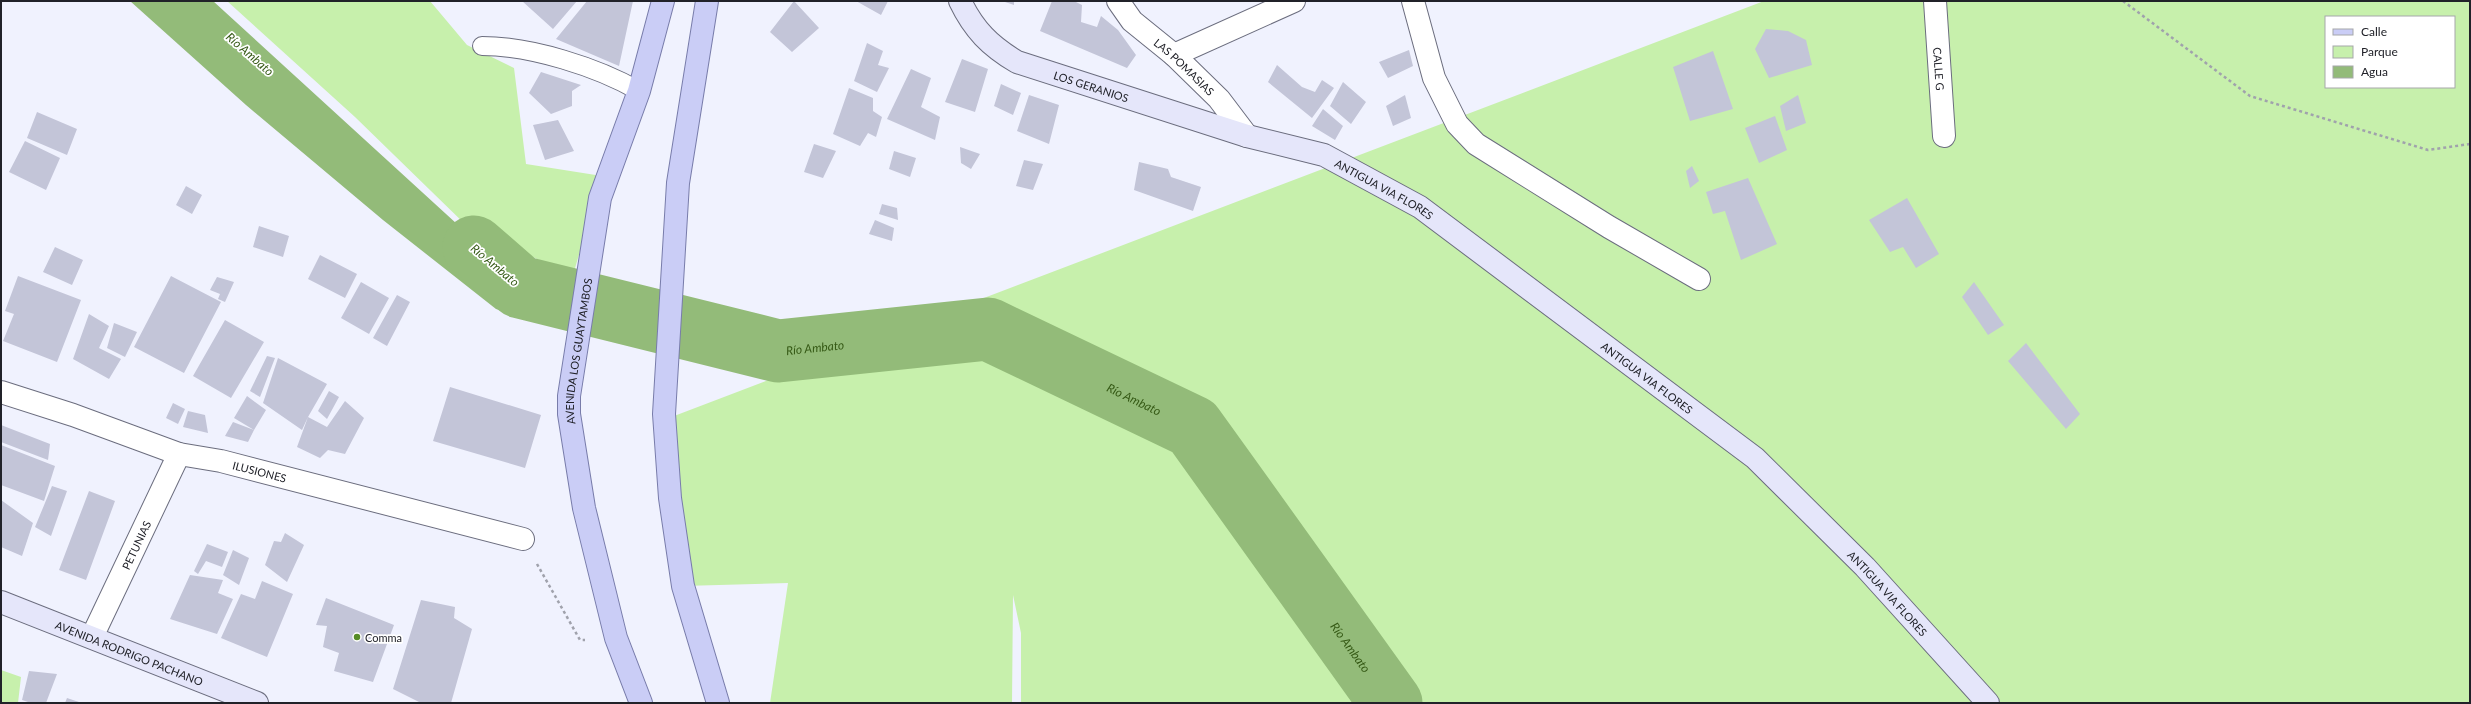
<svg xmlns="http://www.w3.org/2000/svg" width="2471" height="704" font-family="Lato,sans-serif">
	<rect width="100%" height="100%" fill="#f0f2fe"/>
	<path fill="#c7f0ac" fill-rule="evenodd" d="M 227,1 L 430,1 L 467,45 L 514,68 L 526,164 L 602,176 L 573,275 L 470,229 L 355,117 Z
		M 1764,1 L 2470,1 L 2470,703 L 1021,703 L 1021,633 L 1013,595 L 1012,703 L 770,703 L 788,583 L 683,586 L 661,421 ZM 2326,17 L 2454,17 L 2454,87 L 2326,87 Z
		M 1,670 L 21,677 L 18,703 L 1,703 Z"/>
	<path fill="#93bb79" d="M 130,1 L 213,1 L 469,235 L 555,279 L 530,320 L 496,309 L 383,220 L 246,105 Z"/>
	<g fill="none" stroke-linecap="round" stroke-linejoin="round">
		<path stroke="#93bb79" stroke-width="63" id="s1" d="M 474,247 L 520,287 L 778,351 L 988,329 L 1193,427 L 1391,703"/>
	</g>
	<path fill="#c3c5d8" d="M 522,1 L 577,1 L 553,29 Z
		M 587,1 L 633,1 L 619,66 L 556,39 Z
		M 794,1 L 819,28 L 792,52 L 770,32 Z
		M 856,1 L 888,1 L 881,15 Z
		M 1002,1 L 1014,1 L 1014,5 Z
		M 1052,1 L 1074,1 L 1082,5 L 1081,22 L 1097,27 L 1101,16 L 1118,30 L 1136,55 L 1127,68 L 1040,31 Z
		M 1766,29 L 1788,31 L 1806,40 L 1812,65 L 1769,78 L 1755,49 Z
		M 867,43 L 883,51 L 878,65 L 889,68 L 877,92 L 854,81 Z
		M 1409,50 L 1413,66 L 1388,78 L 1379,62 Z
		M 1713,51 L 1733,109 L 1690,121 L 1673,67 Z
		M 962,59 L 988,69 L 975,112 L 945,102 Z
		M 1277,65 L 1302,87 L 1315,92 L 1322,80 L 1334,88 L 1312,118 L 1268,82 Z
		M 911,69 L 931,78 L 921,107 L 940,117 L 935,140 L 887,119 Z
		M 541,72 L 581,85 L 572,91 L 572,106 L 551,114 L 529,93 Z
		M 1343,82 L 1366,102 L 1351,124 L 1330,106 Z
		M 1001,84 L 1021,93 L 1013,115 L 994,106 Z
		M 849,88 L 873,98 L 873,111 L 882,117 L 876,137 L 868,133 L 860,146 L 833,134 Z
		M 1029,95 L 1059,105 L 1049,144 L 1017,131 Z
		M 1405,95 L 1411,118 L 1393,126 L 1386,106 Z
		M 1798,95 L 1806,123 L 1786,131 L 1780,106 Z
		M 1323,109 L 1343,126 L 1335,140 L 1312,126 Z
		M 37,112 L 77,129 L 67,155 L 27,138 Z
		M 1775,116 L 1787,150 L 1759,163 L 1745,128 Z
		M 558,120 L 574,151 L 545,160 L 533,125 Z
		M 25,141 L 60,158 L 46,190 L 9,172 Z
		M 814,144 L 836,151 L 823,178 L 804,172 Z
		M 960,147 L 980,154 L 971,169 L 961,163 Z
		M 894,151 L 916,158 L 910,177 L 889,169 Z
		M 1024,160 L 1043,164 L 1033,190 L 1016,186 Z
		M 1139,162 L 1168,169 L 1171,177 L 1201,187 L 1193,211 L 1134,190 Z
		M 1692,166 L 1699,181 L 1690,188 L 1686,171 Z
		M 1748,178 L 1777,244 L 1741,260 L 1725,211 L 1713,214 L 1706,192 Z
		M 186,186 L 202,195 L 192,214 L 176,205 Z
		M 1907,198 L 1939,254 L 1916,268 L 1903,247 L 1890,252 L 1869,220 Z
		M 882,204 L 897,208 L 898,220 L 879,214 Z
		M 875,220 L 894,228 L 892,241 L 869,234 Z
		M 259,226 L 289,236 L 283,257 L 253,247 Z
		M 55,247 L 83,260 L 72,285 L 43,272 Z
		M 320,255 L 357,274 L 345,298 L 308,279 Z
		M 18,276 L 81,300 L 57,362 L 3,341 L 14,314 L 5,311 Z
		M 171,276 L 221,302 L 184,373 L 134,347 Z
		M 217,277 L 234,282 L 225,302 L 218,299 L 220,294 L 210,290 Z
		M 361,282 L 389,298 L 369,334 L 341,318 Z
		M 1974,282 L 2004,325 L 1988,335 L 1962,297 Z
		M 397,295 L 410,302 L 387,346 L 373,338 Z
		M 89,314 L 109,326 L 99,348 L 121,359 L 109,379 L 73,359 Z
		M 225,320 L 264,342 L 231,398 L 193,376 Z
		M 114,323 L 137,332 L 125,357 L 107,348 Z
		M 2026,343 L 2080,414 L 2066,429 L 2008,361 Z
		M 267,356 L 275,358 L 260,397 L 250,391 Z
		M 278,358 L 327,384 L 308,417 L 327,427 L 345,401 L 364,418 L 345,454 L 328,450 L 320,458 L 297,447 L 308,417 L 302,430 L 263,403 Z
		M 450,387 L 541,415 L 525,468 L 433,441 Z
		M 329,391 L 339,397 L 327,419 L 318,411 Z
		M 247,396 L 266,410 L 254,430 L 234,418 Z
		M 173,403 L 185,409 L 178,424 L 166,418 Z
		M 188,411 L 205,415 L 208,433 L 183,427 Z
		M 233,422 L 254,430 L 248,442 L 225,436 Z
		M 1,425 L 50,444 L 48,460 L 1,442 Z
		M 1,445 L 55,466 L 44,501 L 1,485 Z
		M 52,486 L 67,491 L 51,536 L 35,527 Z
		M 89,491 L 115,501 L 86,580 L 59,570 Z
		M 1,500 L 33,523 L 22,556 L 1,547 Z
		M 285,533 L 304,545 L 287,582 L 265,565 L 274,541 L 281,542 Z
		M 207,544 L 228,552 L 222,567 L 206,561 L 198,574 L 194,571 Z
		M 233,550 L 249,558 L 239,585 L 223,575 Z
		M 190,575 L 223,580 L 218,593 L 233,599 L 217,634 L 170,619 Z
		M 262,581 L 293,594 L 267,657 L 221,638 L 241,594 L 255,599 Z
		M 326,598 L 394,625 L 373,682 L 334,671 L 339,653 L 323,647 L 327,626 L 316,625 Z
		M 421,600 L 455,607 L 454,618 L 472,629 L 451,703 L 421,703 L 393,689 Z
		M 29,671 L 57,674 L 46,703 L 31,703 L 22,700 Z
		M 67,698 L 82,703 L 65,703 Z"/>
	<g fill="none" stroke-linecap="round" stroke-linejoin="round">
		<defs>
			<path id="lane" d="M 482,46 C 531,46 597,67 639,91"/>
			<g id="street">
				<path id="s2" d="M 1118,1 L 1132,21 L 1174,55 L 1219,99 L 1247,136"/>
				<path d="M 1413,1 L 1434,78 L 1457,124 L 1476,144 L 1609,227 L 1699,279"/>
				<path id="s3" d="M 1935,1 L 1944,136"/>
				<path d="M 1174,55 L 1294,1"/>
				<path id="s4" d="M 1,392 L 73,415 L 179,454 L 221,461 L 523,539"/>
				<path id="s5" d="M 92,637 L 179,454"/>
			</g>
			<g id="secondary">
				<path id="s6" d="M 960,1 C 974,30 990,46 1017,62 L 1247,136 L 1324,155 L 1420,207 L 1755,458 L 1865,567 L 1988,703"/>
				<path id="s7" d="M 1,602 L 257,703"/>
			</g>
			<g id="primary">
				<path d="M 707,1 L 678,183 L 664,414 L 670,498 L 683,586 L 718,703"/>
				<path id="s8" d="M 641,703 L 616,638 L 584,508 L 569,414 L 569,396 L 600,198 L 639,91 L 663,1"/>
			</g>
		</defs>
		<use href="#lane" stroke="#6b6d7e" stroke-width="20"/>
		<use href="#street" stroke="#6b6d7e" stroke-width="24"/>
		<use href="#secondary" stroke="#6b6d7e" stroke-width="24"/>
		<use href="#primary" stroke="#787caa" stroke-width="24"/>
		<path stroke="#a0a2ac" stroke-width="2.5" stroke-dasharray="3 3" stroke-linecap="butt" d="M 2123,1 L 2250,96 L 2428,150 L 2470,144
			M 537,564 L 580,640 L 585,640"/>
		<use href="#lane" stroke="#fff" stroke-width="18"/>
		<use href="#street" stroke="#fff" stroke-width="22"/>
		<use href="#secondary" stroke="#e5e6fa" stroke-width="22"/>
		<use href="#primary" stroke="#cacdf6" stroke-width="22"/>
	</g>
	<circle fill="#568c26" stroke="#fff" stroke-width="1.5" cx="357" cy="637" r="4"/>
	<g text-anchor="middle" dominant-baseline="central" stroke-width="3.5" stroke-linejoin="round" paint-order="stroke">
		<g font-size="11" fill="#212229" stroke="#fff">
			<text stroke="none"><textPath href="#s2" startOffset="94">LAS POMASIAS</textPath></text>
			<text stroke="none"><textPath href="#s3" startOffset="68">CALLE G</textPath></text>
			<text stroke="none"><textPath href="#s6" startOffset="163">LOS GERANIOS</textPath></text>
			<text stroke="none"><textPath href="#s6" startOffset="475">ANTIGUA VIA FLORES</textPath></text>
			<text stroke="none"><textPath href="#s8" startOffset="362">AVENIDA LOS GUAYTAMBOS</textPath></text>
			<text stroke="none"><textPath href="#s6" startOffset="799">ANTIGUA VIA FLORES</textPath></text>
			<text stroke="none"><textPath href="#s4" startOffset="271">ILUSIONES</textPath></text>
			<text stroke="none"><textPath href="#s5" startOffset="102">PETUNIAS</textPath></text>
			<text stroke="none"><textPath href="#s6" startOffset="1123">ANTIGUA VIA FLORES</textPath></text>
			<text stroke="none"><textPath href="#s7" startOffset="138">AVENIDA RODRIGO PACHANO</textPath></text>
		</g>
		<g font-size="11" fill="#212229" stroke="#fff" text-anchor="start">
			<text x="365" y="637">Comma</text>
		</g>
		<g font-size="12" font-style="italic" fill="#355915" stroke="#fff">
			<text transform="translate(250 54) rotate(41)">Río Ambato</text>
			<text transform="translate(495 265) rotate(40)">Río Ambato</text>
			<text stroke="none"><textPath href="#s1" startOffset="364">Río Ambato</textPath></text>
			<text stroke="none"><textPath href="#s1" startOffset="700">Río Ambato</textPath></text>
			<text stroke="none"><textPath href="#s1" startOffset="1036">Río Ambato</textPath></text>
		</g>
	</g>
	<rect width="2471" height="704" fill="none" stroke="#212229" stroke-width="4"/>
	<rect x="2325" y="16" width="130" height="72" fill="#ffffff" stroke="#a6a7a9"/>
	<rect x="2333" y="29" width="20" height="6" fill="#cacdf6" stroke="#a6a7a9"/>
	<text x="2361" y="36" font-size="12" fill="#212229">Calle</text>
	<rect x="2333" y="46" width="20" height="12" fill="#c7f0ac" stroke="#a6a7a9"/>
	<text x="2361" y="56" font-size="12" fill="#212229">Parque</text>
	<rect x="2333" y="66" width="20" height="12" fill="#93bb79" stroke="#a6a7a9"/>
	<text x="2361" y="76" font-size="12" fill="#212229">Agua</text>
</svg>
